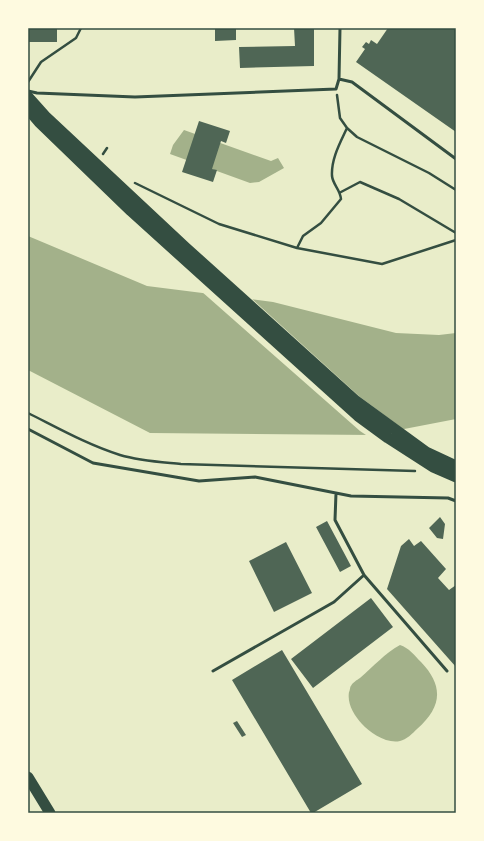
<svg xmlns="http://www.w3.org/2000/svg" width="484" height="841" font-family="Montserrat,sans-serif">
	<rect width="100%" height="100%" fill="#e9edc9"/>
	<path fill="#a3b18a" d="M 184,130 L 271,161 L 278,158 L 284,168 L 259,182 L 250,183 L 170,154 L 173,145 Z
		M 28,236 L 147,286 L 273,302 L 396,333 L 439,335 L 456,333 L 456,419 L 373,435 L 150,433 L 28,370 Z
		M 400,645 C 409,648 414,655 421,662 C 444,686 442,707 417,729 C 413,733 406,740 400,741 C 387,744 370,733 362,724 C 354,715 347,704 349,692 C 350,691 350,686 351,686 C 352,683 357,680 360,678 C 373,667 385,653 400,645 Z"/>
	<path fill="#e9edc9" d="M 201,291 L 250,297 L 360,397 L 406,431 L 373,437 L 369,437 L 360,431 Z"/>
	<path fill="#4f6655" d="M 28,28 L 57,28 L 57,42 L 28,42 Z
		M 215,28 L 236,28 L 236,40 L 215,41 Z
		M 294,28 L 314,28 L 314,66 L 240,68 L 239,47 L 295,46 Z
		M 388,28 L 456,28 L 456,132 L 356,62 L 365,49 L 362,47 L 366,42 L 369,44 L 371,40 L 377,44 Z
		M 199,121 L 230,131 L 226,143 L 221,141 L 212,169 L 217,170 L 213,182 L 182,172 Z
		M 440,517 L 445,524 L 443,539 L 437,538 L 429,528 Z
		M 327,521 L 351,566 L 340,572 L 316,527 Z
		M 409,539 L 414,546 L 421,541 L 446,569 L 438,578 L 449,590 L 456,585 L 456,667 L 387,589 L 401,546 Z
		M 286,542 L 312,593 L 274,612 L 249,561 Z
		M 371,598 L 393,627 L 313,688 L 291,659 Z
		M 282,650 L 362,784 L 313,813 L 311,813 L 232,680 Z
		M 237,721 L 246,735 L 242,737 L 233,723 Z"/>
	<g fill="none" stroke-linecap="round" stroke-linejoin="round">
		<path stroke="#344e41" stroke-width="2.5" d="M 28,82 L 41,62 L 76,38 L 81,28
			M 337,95 L 340,118 L 347,128 L 357,137 L 429,173 L 456,190
			M 103,154 L 107,148
			M 135,183 L 219,224 L 297,248 L 382,264 L 456,240
			M 341,192 L 360,182 L 399,199 L 456,233
			M 297,248 L 303,236 L 321,223 L 341,199 C 340,189 333,185 332,176 C 331,159 340,143 347,128
			M 28,413 C 58,428 88,445 120,455 C 140,461 161,462 181,464 L 415,471"/>
		<path stroke="#344e41" stroke-width="3" d="M 339,79 L 352,82 L 456,159
			M 28,91 L 37,93 L 135,97 L 336,89 L 339,79 L 340,28
			M 28,429 L 93,463 L 199,481 L 255,477 L 351,496 L 448,498 L 456,501
			M 336,493 L 335,520 L 364,575 L 447,671
			M 213,671 L 334,602 L 364,575"/>
		<path stroke="#344e41" stroke-width="11" d="M 28,97 L 45,116 L 185,247 L 356,401 L 426,452 L 456,466
			M 28,109 L 39,122 L 131,211 L 358,416 L 388,438 L 433,467 L 456,477
			M 28,777 L 50,813"/>
	</g>
	<rect width="484" height="841" fill="none" stroke="#fefae0" stroke-width="58"/>
	<rect x="29" y="29" width="426" height="783" fill="none" stroke="#344e41" stroke-width="1.5"/>
</svg>
